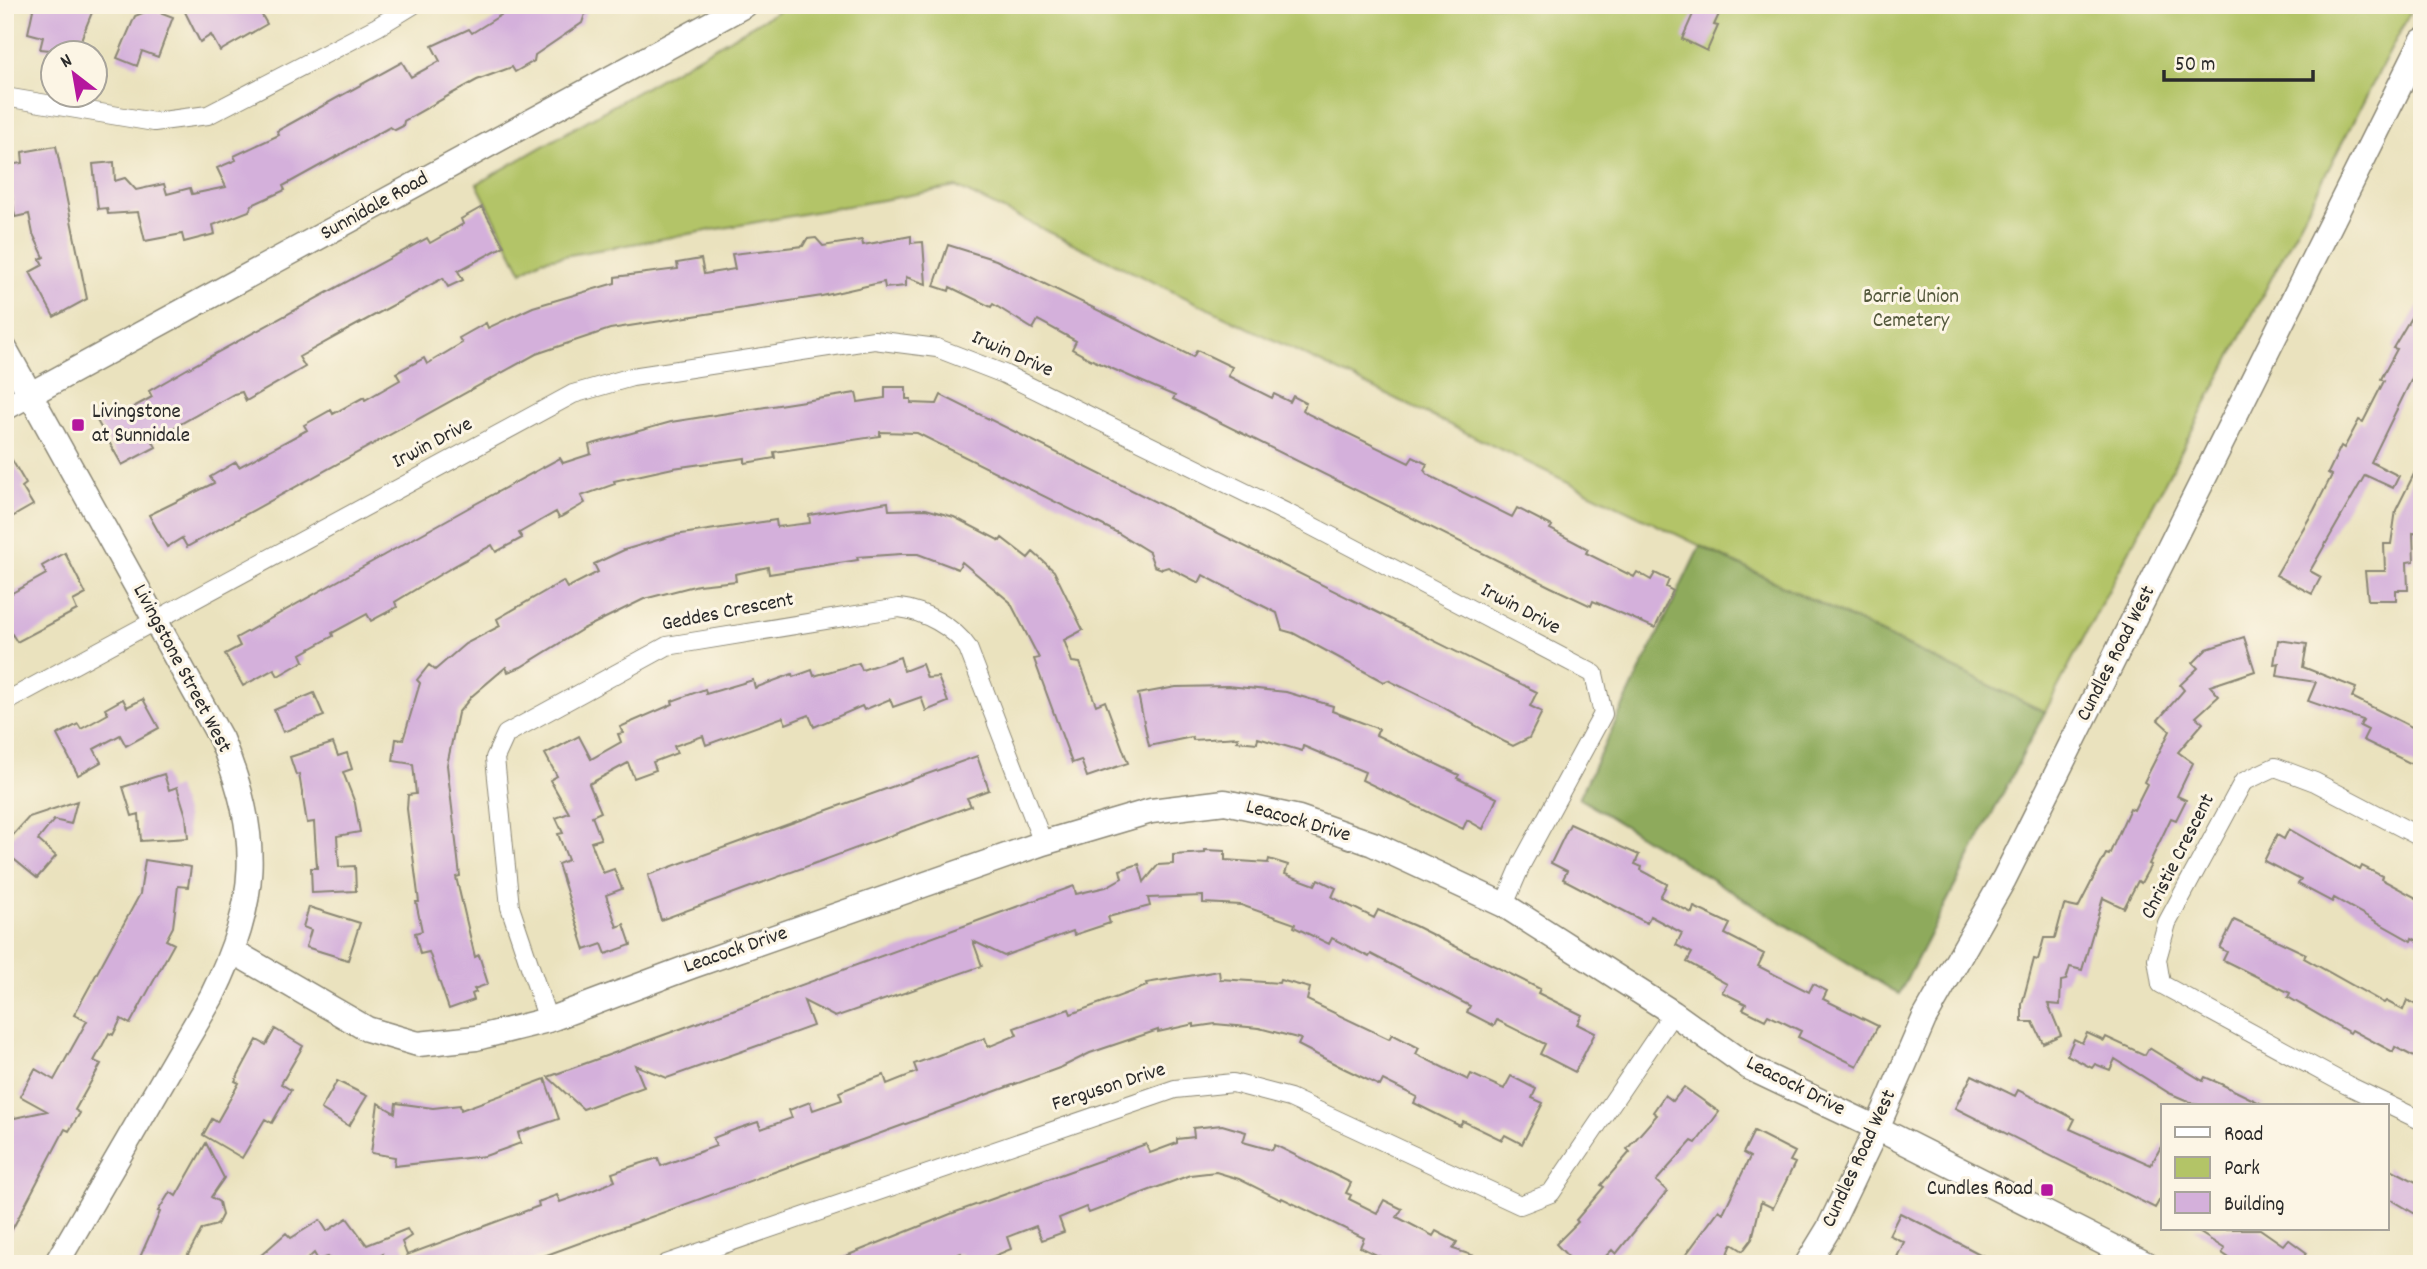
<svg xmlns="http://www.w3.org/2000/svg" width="2427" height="1269" font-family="Dekko,sans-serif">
	<rect width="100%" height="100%" fill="#fcf5e5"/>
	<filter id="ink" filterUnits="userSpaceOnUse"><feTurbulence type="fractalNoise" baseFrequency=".0143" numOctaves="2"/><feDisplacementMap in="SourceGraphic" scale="14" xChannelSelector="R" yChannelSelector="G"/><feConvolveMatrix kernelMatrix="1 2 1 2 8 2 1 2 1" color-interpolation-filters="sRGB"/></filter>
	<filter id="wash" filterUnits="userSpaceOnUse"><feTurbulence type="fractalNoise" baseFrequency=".00686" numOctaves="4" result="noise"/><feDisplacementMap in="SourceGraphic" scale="28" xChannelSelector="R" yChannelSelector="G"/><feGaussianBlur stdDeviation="1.57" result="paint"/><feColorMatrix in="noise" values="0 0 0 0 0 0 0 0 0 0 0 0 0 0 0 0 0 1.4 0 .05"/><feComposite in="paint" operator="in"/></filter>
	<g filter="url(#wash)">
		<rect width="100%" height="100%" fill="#eae2be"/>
		<path fill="#b3c467" stroke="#6f7849" stroke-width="2" d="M 788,5 L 2414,5 L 2045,712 L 956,187 L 541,260 L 522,272 L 477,184 Z"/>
		<path fill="#8eaa5c" stroke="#5c6a44" stroke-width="2" d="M 1700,546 L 2045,712 L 1899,994 L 1579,798 Z"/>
		<g id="blocks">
			<path fill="#d4b0db" d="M 34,5 L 95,5 L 82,37 L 81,48 L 72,52 L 40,49 L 43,37 L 28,33 Z
				M 198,5 L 256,5 L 267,24 L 220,51 L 211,35 L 200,42 L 185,12 Z
				M 517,5 L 588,5 L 582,23 L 535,55 L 534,61 L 515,72 L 512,67 L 477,80 L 455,92 L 404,121 L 403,126 L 395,130 L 390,127 L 283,186 L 285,190 L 252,205 L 249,211 L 213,225 L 215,234 L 184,242 L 182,234 L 145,241 L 138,212 L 108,214 L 107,208 L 98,209 L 93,164 L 114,162 L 115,181 L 125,178 L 136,190 L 164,184 L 167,194 L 190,188 L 192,194 L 226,187 L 217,168 L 236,160 L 234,156 L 279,135 L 277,131 L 402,62 L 411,77 L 440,61 L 432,46 L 469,29 L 472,33 Z
				M 1697,5 L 1716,5 L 1714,10 L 1720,12 L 1714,25 L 1718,26 L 1707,51 L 1682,39 Z
				M 152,9 L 173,17 L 158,57 L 142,51 L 137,66 L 117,58 L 135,16 Z
				M 56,146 L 87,299 L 54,317 L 30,272 L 43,265 L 40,259 L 44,257 L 33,234 L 29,214 L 15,217 L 7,165 L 23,163 L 22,152 Z
				M 482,207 L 504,246 L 458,271 L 463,280 L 448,287 L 443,278 L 351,328 L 299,357 L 305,367 L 246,401 L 242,392 L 234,394 L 152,440 L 156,447 L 122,465 L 96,419 L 114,409 L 117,416 L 152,397 L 149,391 L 187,369 L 427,238 L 430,243 L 463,224 L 461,219 Z
				M 911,236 L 911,243 L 923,242 L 926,284 L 906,277 L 906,286 L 885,288 L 884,282 L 822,296 L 610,329 L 536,354 L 187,547 L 182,538 L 167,547 L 149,515 L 214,483 L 210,477 L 236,462 L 239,467 L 307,430 L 304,425 L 331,410 L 333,414 L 364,397 L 365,400 L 400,380 L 396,373 L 424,358 L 427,364 L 462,343 L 459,338 L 486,323 L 488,328 L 533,307 L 615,283 L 615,277 L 678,269 L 677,263 L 701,259 L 704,274 L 735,269 L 732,254 L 803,246 L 807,239 L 816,238 L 823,246 L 862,240 L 863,245 Z
				M 948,245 L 996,260 L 1193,357 L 1197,350 L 1232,367 L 1228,376 L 1272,398 L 1274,394 L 1290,402 L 1293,396 L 1306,403 L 1303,410 L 1308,414 L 1409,463 L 1413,457 L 1427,464 L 1424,470 L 1428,475 L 1512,517 L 1517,508 L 1552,526 L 1550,529 L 1588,549 L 1586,553 L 1634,577 L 1637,572 L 1651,580 L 1655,573 L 1669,580 L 1666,587 L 1673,591 L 1655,628 L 1593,601 L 1591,606 L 1551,587 L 1173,399 L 1175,396 L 1090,359 L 1072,349 L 1076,341 L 1038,320 L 1033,329 L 993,304 L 991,307 L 950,287 L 949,291 L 934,286 Z
				M 2422,299 L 2422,358 L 2371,462 L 2399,476 L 2393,488 L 2365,475 L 2310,571 L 2321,577 L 2312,594 L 2276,575 L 2314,510 L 2332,475 L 2328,473 L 2341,446 L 2344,448 L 2359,420 L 2363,422 L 2384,381 L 2381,379 L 2397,349 L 2393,348 Z
				M 885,387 L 906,387 L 906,399 L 911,399 L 911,403 L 937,404 L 941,395 L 1537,692 L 1530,706 L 1542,712 L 1529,738 L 1513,746 L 1505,742 L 1437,704 L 1388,680 L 1384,682 L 1293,633 L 1282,630 L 1277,613 L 1247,598 L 1203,575 L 1199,583 L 1168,567 L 1162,569 L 1154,566 L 1149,552 L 1118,533 L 917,433 L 880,432 L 880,436 L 774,452 L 775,458 L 745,463 L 745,458 L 673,468 L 614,481 L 615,484 L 581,496 L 585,503 L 559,518 L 556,512 L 519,533 L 522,538 L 496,552 L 492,545 L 454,566 L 395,602 L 397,607 L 371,621 L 367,614 L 332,633 L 333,636 L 301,654 L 304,661 L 278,676 L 274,669 L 243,686 L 225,654 L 240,646 L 236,638 L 468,508 L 560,458 L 563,463 L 591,454 L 589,445 L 671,422 L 772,406 L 856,393 L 858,402 L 885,398 Z
				M 5,448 L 26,484 L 22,487 L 33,505 L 5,521 Z
				M 2422,458 L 2422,522 L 2420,534 L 2413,533 L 2414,561 L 2407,562 L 2408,590 L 2396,590 L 2396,600 L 2368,600 L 2365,571 L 2385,571 L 2384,544 L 2391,544 L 2396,510 Z
				M 888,502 L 889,510 L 926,509 L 954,517 L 1000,541 L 1002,538 L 1028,558 L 1033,552 L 1054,571 L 1083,630 L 1064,640 L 1072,662 L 1080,663 L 1096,705 L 1105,701 L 1128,763 L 1087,777 L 1081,760 L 1072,763 L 1034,659 L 1039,658 L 1010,602 L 962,562 L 958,569 L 918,554 L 901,554 L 857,557 L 858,560 L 769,574 L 768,567 L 735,574 L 736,581 L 698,585 L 644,599 L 583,629 L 521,667 L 508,672 L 506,667 L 472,696 L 458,713 L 447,765 L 460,876 L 456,877 L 475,957 L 479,955 L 488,984 L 474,989 L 476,992 L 472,994 L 474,1000 L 449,1009 L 429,952 L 420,954 L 415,933 L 422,931 L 416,902 L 419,902 L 407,809 L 408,795 L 416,794 L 413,764 L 393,761 L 396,739 L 403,740 L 420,683 L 417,680 L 429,665 L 435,670 L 465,644 L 500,626 L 497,619 L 563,581 L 567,588 L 598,572 L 594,564 L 624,550 L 675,535 L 776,520 L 777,527 L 810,523 L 809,515 Z
				M 65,553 L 86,594 L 73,601 L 77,610 L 17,642 L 12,634 L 5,638 L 5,597 L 46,574 L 42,566 Z
				M 2244,637 L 2255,671 L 2210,686 L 2219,696 L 2196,717 L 2203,723 L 2178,752 L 2193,763 L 2177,796 L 2186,800 L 2176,820 L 2171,818 L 2149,864 L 2151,865 L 2141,883 L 2138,881 L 2124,908 L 2103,898 L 2082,970 L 2070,967 L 2066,980 L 2061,981 L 2060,1005 L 2048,1004 L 2061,1035 L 2043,1043 L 2033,1022 L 2022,1022 L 2022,1004 L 2034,959 L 2038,960 L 2044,938 L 2055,938 L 2064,905 L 2078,908 L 2106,854 L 2109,855 L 2130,808 L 2134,810 L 2147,784 L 2144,782 L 2170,731 L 2158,720 L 2184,690 L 2180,685 L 2198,668 L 2193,663 L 2207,649 Z
				M 2278,640 L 2307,644 L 2303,667 L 2356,688 L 2352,697 L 2422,732 L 2422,769 L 2363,740 L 2368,730 L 2360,726 L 2363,720 L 2308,701 L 2316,682 L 2277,676 L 2279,663 L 2274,664 Z
				M 900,657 L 904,671 L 922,664 L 927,678 L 938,677 L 948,702 L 926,711 L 921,697 L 893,707 L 890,699 L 864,710 L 862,706 L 814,727 L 809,715 L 786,724 L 783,717 L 706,745 L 703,736 L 674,746 L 677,753 L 653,762 L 656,770 L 634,778 L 628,763 L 589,784 L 601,812 L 592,816 L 601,839 L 591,842 L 603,873 L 614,869 L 622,889 L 606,895 L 617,927 L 624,924 L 631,945 L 606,954 L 602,944 L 585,950 L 558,864 L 568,860 L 558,834 L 563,833 L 556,818 L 569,813 L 550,780 L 557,776 L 545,754 L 579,736 L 591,759 L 621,742 L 618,734 L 623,733 L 620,727 L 673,704 L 672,701 L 705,689 L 706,694 L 753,680 L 755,688 L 792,674 L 793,677 L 812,670 L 814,676 L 859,663 L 862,670 Z
				M 1228,686 L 1286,692 L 1333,706 L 1332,711 L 1379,729 L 1376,735 L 1459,775 L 1457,778 L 1497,798 L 1483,829 L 1467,820 L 1463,829 L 1362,780 L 1365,772 L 1303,746 L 1302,751 L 1258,738 L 1257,743 L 1237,741 L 1238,737 L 1193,740 L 1192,737 L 1149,746 L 1138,694 L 1176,687 Z
				M 314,693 L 324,716 L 283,732 L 274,710 Z
				M 123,699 L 127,707 L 143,699 L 159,728 L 126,746 L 120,735 L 94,749 L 101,762 L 78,775 L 57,735 L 78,724 L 81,729 L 108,714 L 105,709 Z
				M 333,743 L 338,756 L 347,753 L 352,769 L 343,772 L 355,803 L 360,832 L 337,836 L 339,867 L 355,866 L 356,891 L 312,893 L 311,868 L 317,868 L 314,822 L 307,823 L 299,774 L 296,775 L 290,757 Z
				M 977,756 L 989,790 L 967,798 L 971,806 L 661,920 L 648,875 Z
				M 164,774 L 169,790 L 177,787 L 186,816 L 188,838 L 141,841 L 139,814 L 132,816 L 123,787 Z
				M 77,801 L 71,824 L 54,820 L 38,840 L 56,856 L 37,878 L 5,852 L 5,844 L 29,817 Z
				M 1570,824 L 1639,855 L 1635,864 L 1642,867 L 1641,870 L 1667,884 L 1660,897 L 1692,913 L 1694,907 L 1730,924 L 1725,934 L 1764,954 L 1758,966 L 1809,992 L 1813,984 L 1827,991 L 1823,999 L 1878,1026 L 1857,1066 L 1798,1037 L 1801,1031 L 1768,1015 L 1765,1020 L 1743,1009 L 1746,1004 L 1722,992 L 1727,984 L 1687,962 L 1692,953 L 1676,945 L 1682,933 L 1650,916 L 1647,923 L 1563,879 L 1567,871 L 1551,863 Z
				M 2289,829 L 2360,870 L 2362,866 L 2382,876 L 2381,879 L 2422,901 L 2422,943 L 2412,938 L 2411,941 L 2334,898 L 2332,902 L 2298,884 L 2301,880 L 2264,861 L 2277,835 L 2284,839 Z
				M 1205,850 L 1225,851 L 1225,860 L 1268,863 L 1269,859 L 1288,865 L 1285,874 L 1315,885 L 1318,879 L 1336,888 L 1332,897 L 1374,918 L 1378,910 L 1415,926 L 1540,989 L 1538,993 L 1582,1015 L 1577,1024 L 1595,1033 L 1575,1072 L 1540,1054 L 1545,1044 L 1497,1020 L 1494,1026 L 1467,1012 L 1470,1006 L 1371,954 L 1369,957 L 1332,938 L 1329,944 L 1294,927 L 1295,924 L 1241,905 L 1203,903 L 1203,896 L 1148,898 L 1150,906 L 1108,917 L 1110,923 L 1074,935 L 1073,931 L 1004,956 L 973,941 L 982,966 L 835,1017 L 804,1001 L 813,1026 L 667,1078 L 635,1065 L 644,1087 L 583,1109 L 548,1077 L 1074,886 L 1076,894 L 1106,887 L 1122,878 L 1120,870 L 1139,864 L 1144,882 L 1158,865 L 1173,864 L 1173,855 L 1205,853 Z
				M 145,860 L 191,867 L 188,887 L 178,886 L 173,927 L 166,940 L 174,944 L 130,1024 L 121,1019 L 113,1035 L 109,1033 L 94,1061 L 101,1064 L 75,1110 L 80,1113 L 69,1131 L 65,1129 L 5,1243 L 5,1127 L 10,1119 L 47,1111 L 20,1096 L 35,1069 L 54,1080 L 87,1021 L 74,1015 L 140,894 Z
				M 309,907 L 360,923 L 348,960 L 306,947 L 311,930 L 303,927 Z
				M 2234,920 L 2306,954 L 2304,958 L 2384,1003 L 2386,1001 L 2403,1010 L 2407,1000 L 2422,1008 L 2422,1061 L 2395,1047 L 2393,1052 L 2352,1030 L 2350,1033 L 2288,997 L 2290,993 L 2223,960 L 2227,952 L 2220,948 Z
				M 1219,971 L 1220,979 L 1279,983 L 1280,980 L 1310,988 L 1307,1000 L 1389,1039 L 1392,1034 L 1419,1048 L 1416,1054 L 1468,1080 L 1471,1074 L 1504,1089 L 1511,1076 L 1536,1089 L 1532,1098 L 1543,1103 L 1522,1144 L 1505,1135 L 1502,1140 L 1463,1121 L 1460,1126 L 1414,1103 L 1417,1097 L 1383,1080 L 1380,1086 L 1341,1067 L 1298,1045 L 1301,1039 L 1259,1028 L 1215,1024 L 1194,1027 L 1194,1024 L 1158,1032 L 1158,1030 L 1090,1053 L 1062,1067 L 522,1264 L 386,1264 L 383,1254 L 367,1264 L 332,1264 L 328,1257 L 318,1260 L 314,1253 L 302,1264 L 251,1264 L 286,1233 L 291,1238 L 320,1220 L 327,1231 L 347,1218 L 367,1245 L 407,1229 L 411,1236 L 402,1242 L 407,1255 L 539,1206 L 538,1202 L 557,1195 L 560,1202 L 591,1191 L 615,1181 L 612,1173 L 633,1166 L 658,1158 L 661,1166 L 716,1146 L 713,1138 L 734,1130 L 758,1122 L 761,1129 L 792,1118 L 789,1110 L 810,1102 L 813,1110 L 842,1100 L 839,1092 L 864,1082 L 884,1075 L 887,1084 L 917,1072 L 914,1064 L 960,1047 L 985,1038 L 988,1047 L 1017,1035 L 1014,1028 L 1069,1009 L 1071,1014 L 1147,986 L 1146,983 Z
				M 275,1029 L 303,1046 L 281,1084 L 291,1090 L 272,1123 L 265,1119 L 242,1158 L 203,1135 L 212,1119 L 217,1122 L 239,1083 L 235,1081 L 257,1040 L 266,1045 Z
				M 2087,1033 L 2104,1041 L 2106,1037 L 2145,1055 L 2149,1048 L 2203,1081 L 2205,1077 L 2221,1084 L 2266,1106 L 2200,1106 L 2169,1093 L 2115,1059 L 2110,1070 L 2095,1064 L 2092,1068 L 2067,1055 L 2074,1039 L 2082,1043 Z
				M 1972,1075 L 2015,1096 L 2018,1090 L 2054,1108 L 2075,1119 L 2070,1129 L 2151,1165 L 2163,1143 L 2163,1194 L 2155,1208 L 1955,1108 Z
				M 545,1079 L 559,1119 L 518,1133 L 521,1143 L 485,1156 L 394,1166 L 395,1157 L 371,1153 L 378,1103 L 395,1113 L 396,1103 L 433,1108 L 460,1105 L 461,1110 Z
				M 337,1081 L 367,1096 L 349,1126 L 321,1109 Z
				M 1684,1087 L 1719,1112 L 1696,1143 L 1692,1141 L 1656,1181 L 1667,1191 L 1616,1254 L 1612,1250 L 1598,1264 L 1575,1264 L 1556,1244 L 1578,1222 L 1576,1220 L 1604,1187 L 1601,1185 L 1630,1152 L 1627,1149 L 1657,1115 L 1653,1112 L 1665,1095 L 1673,1101 Z
				M 1222,1125 L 1246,1132 L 1243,1142 L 1272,1150 L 1275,1145 L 1351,1183 L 1346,1193 L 1351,1195 L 1349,1199 L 1377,1213 L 1384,1200 L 1402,1209 L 1397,1217 L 1433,1236 L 1436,1231 L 1457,1242 L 1453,1249 L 1487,1260 L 1487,1264 L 1395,1264 L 1360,1247 L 1364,1238 L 1282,1198 L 1281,1200 L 1239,1179 L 1216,1172 L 1190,1175 L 1089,1213 L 1086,1207 L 1059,1218 L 1064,1232 L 1042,1240 L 1036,1226 L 1007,1237 L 1011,1249 L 975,1264 L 965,1264 L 961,1253 L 931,1264 L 826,1264 L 953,1213 L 1146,1144 L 1150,1153 L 1177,1143 L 1177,1139 L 1194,1137 L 1193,1128 Z
				M 1754,1131 L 1795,1152 L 1790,1161 L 1795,1163 L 1773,1208 L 1761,1202 L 1752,1239 L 1743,1251 L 1732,1244 L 1724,1264 L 1679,1264 L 1719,1210 L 1723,1213 L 1750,1157 L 1743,1153 Z
				M 206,1143 L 224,1178 L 211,1197 L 219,1202 L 222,1215 L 217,1225 L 202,1229 L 183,1264 L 137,1264 L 160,1212 L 158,1211 L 170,1192 L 176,1196 Z
				M 2387,1167 L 2422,1185 L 2422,1218 L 2387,1197 Z
				M 1900,1213 L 1934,1230 L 1999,1264 L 1910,1264 L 1897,1257 L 1904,1242 L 1889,1235 Z
				M 2194,1229 L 2260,1229 L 2283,1245 L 2288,1239 L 2307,1253 L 2300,1264 L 2238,1264 L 2222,1253 L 2225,1249 Z"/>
		</g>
	</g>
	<g filter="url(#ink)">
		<use href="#blocks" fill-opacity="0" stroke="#8a8674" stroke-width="2"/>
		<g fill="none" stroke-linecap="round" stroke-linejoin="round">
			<defs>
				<path id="street" d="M 5,97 L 154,122 L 208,115 L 377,27 L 413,5
					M 5,702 L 573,394 L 632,377 L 874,340 L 937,348 L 1004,374 L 1287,513 L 1594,674 L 1603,714 L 1522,863 L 1504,905
					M 2422,838 L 2315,782 L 2275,767 L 2243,782 L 2167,923 L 2157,959 L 2161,984 L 2347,1085 L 2422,1121
					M 548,1020 L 510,907 L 495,758 L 506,734 L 667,646 L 899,608 C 924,611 954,627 968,648 L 1043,843
					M 666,1264 L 1175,1089 L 1233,1083 L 1290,1098 L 1520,1205 L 1551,1193 L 1673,1013"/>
				<path id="secondary" d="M 5,349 L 221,739 C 262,838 259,900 212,996 L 56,1264
					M 5,408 L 745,5
					M 234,952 L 367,1029 L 418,1044 L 476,1038 L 548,1020 L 692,966 L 1043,843 L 1151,811 L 1225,802 L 1299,818 L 1373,844 L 1504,905 L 1673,1013 L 1750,1068 L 1877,1128 L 2146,1264
					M 1807,1264 L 1829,1228 L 1877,1128 L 1924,1019 L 2004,879 L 2422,41"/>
			</defs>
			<use href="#street" stroke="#8a8674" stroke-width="20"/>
			<use href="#secondary" stroke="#8a8674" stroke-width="27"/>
			<use href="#street" stroke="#fff" stroke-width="18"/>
			<use href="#secondary" stroke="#fff" stroke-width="24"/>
		</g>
	</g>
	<g fill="#b5179e" stroke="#fcf5e5" stroke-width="2.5">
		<rect x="71" y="418" width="14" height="14" rx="3.5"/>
		<rect x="2040" y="1183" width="14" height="14" rx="3.5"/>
	</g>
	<g text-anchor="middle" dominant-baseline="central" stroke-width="6" stroke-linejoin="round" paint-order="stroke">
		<g font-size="21" fill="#2b2b2b" stroke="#fcf5e5">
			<text transform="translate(375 207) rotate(-29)">Sunnidale Road</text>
			<text transform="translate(1012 355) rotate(24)">Irwin Drive</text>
			<text transform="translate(433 444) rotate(-28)">Irwin Drive</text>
			<text transform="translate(1520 610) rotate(28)">Irwin Drive</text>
			<text transform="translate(728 613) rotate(-11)">Geddes Crescent</text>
			<text transform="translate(2117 654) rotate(-63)">Cundles Road West</text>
			<text transform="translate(181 669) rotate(62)">Livingstone Street West</text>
			<text transform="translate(1298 822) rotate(16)">Leacock Drive</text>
			<text transform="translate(2179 857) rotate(-63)">Christie Crescent</text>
			<text transform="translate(736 951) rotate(-19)">Leacock Drive</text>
			<text transform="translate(1795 1087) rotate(27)">Leacock Drive</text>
			<text transform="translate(1109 1088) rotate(-18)">Ferguson Drive</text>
			<text transform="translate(1860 1159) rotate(-65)">Cundles Road West</text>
		</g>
		<g font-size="21" fill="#54593d" stroke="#fcf5e5">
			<text x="1911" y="298">Barrie Union<tspan x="1911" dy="24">Cemetery</tspan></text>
		</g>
		<g font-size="21" fill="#2b2b2b" stroke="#fcf5e5" text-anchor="start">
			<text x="92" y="413">Livingstone<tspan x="92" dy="24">at Sunnidale</tspan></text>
			<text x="2033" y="1190" text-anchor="end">Cundles Road</text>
		</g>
	</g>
	<rect width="2427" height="1269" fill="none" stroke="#fcf5e5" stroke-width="28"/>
	<rect x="2161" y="1104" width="228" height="126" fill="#fcf5e5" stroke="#a8a49b" stroke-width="2"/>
	<rect x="2175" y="1127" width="35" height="10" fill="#ffffff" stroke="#a8a49b" stroke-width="2"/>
	<text x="2224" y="1140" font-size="21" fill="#2b2b2b">Road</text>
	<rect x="2175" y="1157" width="35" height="21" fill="#b3c467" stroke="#a8a49b" stroke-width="2"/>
	<text x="2224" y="1174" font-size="21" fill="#2b2b2b">Park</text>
	<rect x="2175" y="1192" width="35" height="21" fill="#d4b0db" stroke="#a8a49b" stroke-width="2"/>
	<text x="2224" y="1210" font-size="21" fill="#2b2b2b">Building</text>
	<g transform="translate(74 74) rotate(329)"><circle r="33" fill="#fcf5e5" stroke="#a8a49b" stroke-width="2"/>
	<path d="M0-5L12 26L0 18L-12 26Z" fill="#b5179e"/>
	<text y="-10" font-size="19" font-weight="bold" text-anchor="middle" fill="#2b2b2b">N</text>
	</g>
	<path d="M2164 70v10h149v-10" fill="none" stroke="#2b2b2b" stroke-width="3.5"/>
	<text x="2175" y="70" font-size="21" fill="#2b2b2b" stroke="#fcf5e5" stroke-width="5" paint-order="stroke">50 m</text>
</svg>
